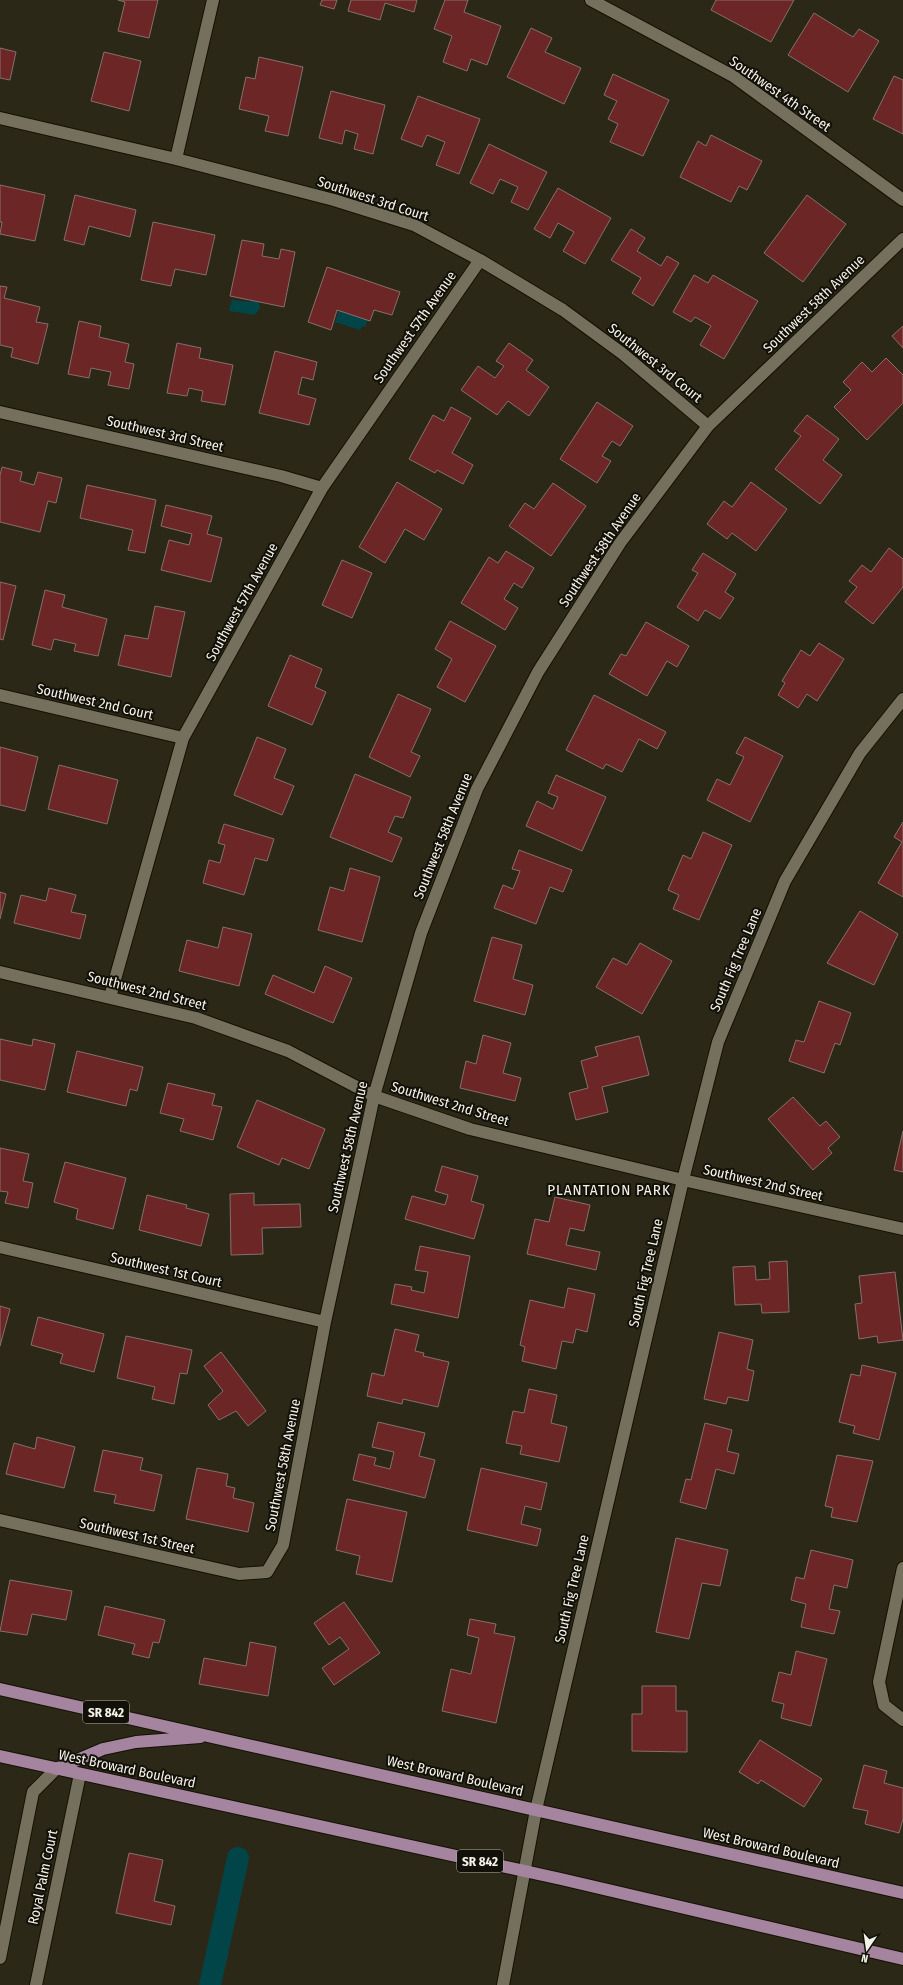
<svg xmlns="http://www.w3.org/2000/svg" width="903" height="1985" font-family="'Fira Sans Condensed',sans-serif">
	<rect width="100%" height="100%" fill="#2c2817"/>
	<path fill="#014549" d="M 253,299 L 258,300 L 260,308 L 255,315 L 229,311 L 232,300 L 249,302 Z
		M 340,307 L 369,317 L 365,327 L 362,326 L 360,330 L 335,322 Z"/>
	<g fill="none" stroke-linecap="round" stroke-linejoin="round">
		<path stroke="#014549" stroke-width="22" d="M 210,1985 L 238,1858"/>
	</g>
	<path fill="#6c2625" stroke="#866f6d" d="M 118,0 L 158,0 L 149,38 L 118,31 L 125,2 Z
		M 322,0 L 337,0 L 334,9 L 320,5 Z
		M 351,0 L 417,0 L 414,12 L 385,3 L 380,20 L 348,11 Z
		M 445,0 L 468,0 L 464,12 L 501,26 L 487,65 L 471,59 L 467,71 L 443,62 L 452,36 L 434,29 Z
		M 716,0 L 794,0 L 771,42 L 711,10 Z
		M 814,13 L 853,37 L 859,29 L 879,41 L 848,92 L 788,55 Z
		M 531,28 L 552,38 L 545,52 L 581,68 L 564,104 L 507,77 Z
		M 0,48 L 16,52 L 10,80 L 0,78 Z
		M 104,52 L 141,61 L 129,111 L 91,101 Z
		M 259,57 L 303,67 L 288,136 L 265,131 L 269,116 L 239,109 L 246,77 L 255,79 Z
		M 613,74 L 669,100 L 643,156 L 610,142 L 618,124 L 608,119 L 617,101 L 604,95 Z
		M 894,76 L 903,80 L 903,134 L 873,119 Z
		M 331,91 L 385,105 L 373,154 L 354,149 L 358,134 L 345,130 L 342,144 L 319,138 Z
		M 418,96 L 480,119 L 459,174 L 436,165 L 445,142 L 427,135 L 422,147 L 401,139 Z
		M 711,135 L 762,161 L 747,190 L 739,186 L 731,202 L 680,177 L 698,141 L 706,146 Z
		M 489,144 L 547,172 L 528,210 L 511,202 L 518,187 L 500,179 L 493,194 L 470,183 Z
		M 0,185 L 45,195 L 35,241 L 0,234 L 2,222 L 0,222 Z
		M 558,188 L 611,218 L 585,264 L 563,251 L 574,232 L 558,223 L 550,238 L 534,229 Z
		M 75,195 L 136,210 L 130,237 L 89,226 L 84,245 L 64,240 Z
		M 807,195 L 846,224 L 803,282 L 764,253 Z
		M 153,222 L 215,235 L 206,275 L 175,269 L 171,286 L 141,280 Z
		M 631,229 L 645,238 L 637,251 L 661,266 L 667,256 L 679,263 L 653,306 L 632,293 L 641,278 L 611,260 Z
		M 242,240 L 264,244 L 262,256 L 279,259 L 281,249 L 295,252 L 284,307 L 230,296 Z
		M 327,267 L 400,292 L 392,315 L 374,310 L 370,321 L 337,310 L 331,330 L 308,322 Z
		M 694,275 L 708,283 L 713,275 L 758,301 L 724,359 L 700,345 L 711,326 L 695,317 L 691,322 L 673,312 Z
		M 0,286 L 7,287 L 4,298 L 40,307 L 36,322 L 48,324 L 38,364 L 11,357 L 13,348 L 0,345 Z
		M 79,321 L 101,326 L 99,337 L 129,344 L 125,362 L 134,364 L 129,389 L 108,385 L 111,372 L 91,368 L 89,378 L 68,374 Z
		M 903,326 L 903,348 L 892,336 Z
		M 177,343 L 201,348 L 199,358 L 233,365 L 225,405 L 201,401 L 203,391 L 189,388 L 187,396 L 167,393 Z
		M 509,343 L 533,360 L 526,370 L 549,387 L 529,416 L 508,401 L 497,415 L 461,390 L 478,366 L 495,378 L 504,366 L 496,361 Z
		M 275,351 L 317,362 L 313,380 L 302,377 L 298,394 L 316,399 L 309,425 L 259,413 Z
		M 886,358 L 903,375 L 903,403 L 867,440 L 834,407 L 851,390 L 843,382 L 862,362 L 872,372 Z
		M 597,402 L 633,426 L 620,446 L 612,441 L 602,456 L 611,461 L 597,483 L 560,459 Z
		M 451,407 L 471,418 L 452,453 L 473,465 L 463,484 L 437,470 L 435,473 L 409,459 L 433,415 L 444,421 Z
		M 807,415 L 839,439 L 823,460 L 842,475 L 820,504 L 775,469 L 801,436 L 794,431 Z
		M 2,467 L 22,472 L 20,481 L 34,485 L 38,472 L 62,478 L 56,503 L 48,501 L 40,532 L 0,522 L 0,475 Z
		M 397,482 L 442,509 L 424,540 L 405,529 L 385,563 L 359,547 Z
		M 751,482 L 787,509 L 756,551 L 732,533 L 727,539 L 707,524 L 724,501 L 732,507 Z
		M 553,483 L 586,506 L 551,556 L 509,526 L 525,503 L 534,509 Z
		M 87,485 L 156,500 L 145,553 L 128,550 L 133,530 L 80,518 Z
		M 166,505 L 212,516 L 207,534 L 222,538 L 211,582 L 161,570 L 169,540 L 189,545 L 192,534 L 161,526 Z
		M 889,548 L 903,559 L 903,587 L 873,624 L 845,602 L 857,587 L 849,581 L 862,565 L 871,572 Z
		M 506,551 L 534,568 L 522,588 L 514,583 L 504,599 L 518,608 L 505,630 L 461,603 L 489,557 L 498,563 Z
		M 703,553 L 736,574 L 725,592 L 734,598 L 720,619 L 705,610 L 698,621 L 677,607 L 698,573 L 692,570 Z
		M 342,560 L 372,573 L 352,618 L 322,605 Z
		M 0,582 L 16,586 L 3,640 L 0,639 Z
		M 45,590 L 65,595 L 62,607 L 107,619 L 98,656 L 74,651 L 76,644 L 54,639 L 51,650 L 32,645 Z
		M 155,606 L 185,612 L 171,677 L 118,665 L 125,635 L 148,639 Z
		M 450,621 L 496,646 L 465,702 L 437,687 L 452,659 L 435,649 Z
		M 646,622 L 689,646 L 677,667 L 667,661 L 647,696 L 609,674 L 621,654 L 626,656 Z
		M 819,643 L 844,659 L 817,701 L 807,694 L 798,708 L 778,695 L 785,683 L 782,681 L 801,650 L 810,656 Z
		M 290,655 L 322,669 L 315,687 L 326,692 L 312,725 L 268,706 Z
		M 398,694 L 431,709 L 411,752 L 420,756 L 410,777 L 369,757 Z
		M 594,695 L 666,732 L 657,749 L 639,739 L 622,772 L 606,764 L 603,769 L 566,750 Z
		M 257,737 L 286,749 L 274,778 L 294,786 L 282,815 L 234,795 Z
		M 745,737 L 783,756 L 750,822 L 707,800 L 717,779 L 730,785 L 744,757 L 736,753 Z
		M 0,747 L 38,757 L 25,811 L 0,805 Z
		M 59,765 L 118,780 L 107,824 L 48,809 Z
		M 355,774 L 411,797 L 403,818 L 395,816 L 388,832 L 402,838 L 392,862 L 330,837 Z
		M 556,775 L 606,797 L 582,851 L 526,826 L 537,801 L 553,809 L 558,797 L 548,793 Z
		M 903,822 L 903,897 L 878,883 L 902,842 L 894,837 Z
		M 224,824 L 274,839 L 267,861 L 255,858 L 244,895 L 203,883 L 209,860 L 220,863 L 225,845 L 218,843 Z
		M 703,832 L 732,845 L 699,920 L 673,909 L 679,895 L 668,890 L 683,855 L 691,859 Z
		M 519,850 L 572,870 L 563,892 L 550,887 L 536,924 L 494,908 L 503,885 L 513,889 L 520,871 L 512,869 Z
		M 350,868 L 380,877 L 362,942 L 318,930 L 330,887 L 344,891 Z
		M 49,888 L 76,895 L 71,912 L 86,915 L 80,939 L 14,923 L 21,895 L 46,901 Z
		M 0,892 L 6,894 L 0,919 Z
		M 860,911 L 898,934 L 874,985 L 827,963 Z
		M 223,927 L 252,934 L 239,986 L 179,971 L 187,940 L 218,948 Z
		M 492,937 L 522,945 L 513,979 L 533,985 L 525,1015 L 474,1001 Z
		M 640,943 L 672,961 L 642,1014 L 596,987 L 613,958 L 627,965 Z
		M 325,966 L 352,978 L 333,1023 L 265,994 L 273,975 L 314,993 Z
		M 819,1001 L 851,1013 L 840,1045 L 835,1043 L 824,1073 L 789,1061 L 796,1040 L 804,1042 Z
		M 483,1035 L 511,1043 L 503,1073 L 521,1078 L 515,1101 L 460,1088 L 466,1061 L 476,1064 Z
		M 639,1036 L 649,1075 L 602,1087 L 608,1112 L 576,1120 L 569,1093 L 588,1088 L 581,1061 L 598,1056 L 595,1047 Z
		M 0,1039 L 32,1046 L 33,1039 L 55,1044 L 45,1090 L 0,1080 Z
		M 77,1051 L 143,1067 L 137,1091 L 130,1089 L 126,1106 L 67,1092 Z
		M 168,1083 L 215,1094 L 212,1105 L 222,1107 L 213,1140 L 180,1131 L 184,1119 L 160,1113 Z
		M 793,1097 L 820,1126 L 826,1121 L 840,1137 L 828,1148 L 832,1153 L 813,1170 L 768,1119 Z
		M 257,1100 L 325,1129 L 309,1169 L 282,1158 L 279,1165 L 237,1147 Z
		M 903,1131 L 903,1172 L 894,1170 Z
		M 0,1148 L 29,1154 L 23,1181 L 33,1183 L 28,1208 L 5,1203 L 8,1192 L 0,1191 Z
		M 65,1162 L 126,1178 L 113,1229 L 76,1219 L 78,1209 L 54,1202 Z
		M 442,1166 L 478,1176 L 471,1201 L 484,1205 L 474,1239 L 405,1219 L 412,1196 L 445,1205 L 448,1195 L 435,1191 Z
		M 254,1193 L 254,1205 L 300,1204 L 301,1227 L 262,1228 L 263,1254 L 231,1255 L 230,1194 Z
		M 147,1195 L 187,1205 L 186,1208 L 209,1214 L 201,1246 L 139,1230 Z
		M 555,1197 L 590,1205 L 584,1231 L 570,1228 L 566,1245 L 600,1252 L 596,1270 L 527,1254 L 535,1219 L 549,1222 Z
		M 420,1246 L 470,1256 L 458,1318 L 391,1304 L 395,1284 L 412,1287 L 411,1290 L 424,1293 L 428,1272 L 415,1270 Z
		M 787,1261 L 789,1312 L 762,1313 L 761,1304 L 735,1305 L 733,1267 L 755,1266 L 756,1280 L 770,1279 L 769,1262 Z
		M 895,1272 L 903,1340 L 878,1343 L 877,1336 L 859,1339 L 855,1304 L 862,1303 L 859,1276 Z
		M 568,1288 L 595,1294 L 587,1332 L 576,1329 L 573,1343 L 562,1341 L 556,1369 L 522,1361 L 525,1347 L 520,1345 L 530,1300 L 564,1308 Z
		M 0,1306 L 10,1309 L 0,1346 Z
		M 38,1317 L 104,1334 L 94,1372 L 60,1363 L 63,1354 L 31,1345 Z
		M 395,1329 L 419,1335 L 415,1351 L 424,1353 L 423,1356 L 449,1362 L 438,1407 L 403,1399 L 402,1404 L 367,1396 L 372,1373 L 384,1376 Z
		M 719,1332 L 753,1340 L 747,1369 L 754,1371 L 748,1401 L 728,1397 L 726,1404 L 704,1399 Z
		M 126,1336 L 192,1350 L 187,1374 L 180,1373 L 174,1404 L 152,1399 L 155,1387 L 117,1378 Z
		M 221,1352 L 266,1411 L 248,1426 L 236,1411 L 219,1420 L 208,1405 L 223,1391 L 204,1366 Z
		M 862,1365 L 896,1373 L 879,1440 L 853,1433 L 855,1426 L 839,1422 L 851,1374 L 860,1376 Z
		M 529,1389 L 557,1395 L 551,1423 L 567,1427 L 559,1462 L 520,1454 L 522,1446 L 506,1443 L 513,1411 L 524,1413 Z
		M 378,1422 L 425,1433 L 419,1456 L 435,1460 L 425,1498 L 353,1480 L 359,1454 L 376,1458 L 374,1465 L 390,1469 L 394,1452 L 372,1447 Z
		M 705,1423 L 732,1430 L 727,1451 L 739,1454 L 734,1474 L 716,1469 L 706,1509 L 680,1502 L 686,1479 L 691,1480 Z
		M 37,1437 L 75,1447 L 64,1488 L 6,1474 L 14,1443 L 35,1449 Z
		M 103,1450 L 143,1458 L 140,1470 L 162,1475 L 154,1511 L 114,1503 L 116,1495 L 94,1491 Z
		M 837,1455 L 873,1461 L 857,1522 L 831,1517 L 833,1508 L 825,1506 Z
		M 197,1468 L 228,1474 L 226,1486 L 235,1488 L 233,1498 L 254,1503 L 248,1532 L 186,1519 Z
		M 481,1468 L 547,1483 L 541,1510 L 525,1506 L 521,1524 L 541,1529 L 537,1546 L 467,1530 Z
		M 347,1499 L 407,1512 L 392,1582 L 356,1574 L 360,1556 L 336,1550 Z
		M 676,1538 L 728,1550 L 720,1586 L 702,1583 L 689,1639 L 656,1632 Z
		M 811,1550 L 853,1560 L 847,1588 L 834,1585 L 829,1609 L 840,1611 L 834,1634 L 801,1627 L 806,1604 L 791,1600 L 796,1577 L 804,1579 Z
		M 10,1580 L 72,1591 L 66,1620 L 32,1614 L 27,1635 L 0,1631 Z
		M 344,1602 L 380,1653 L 334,1685 L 322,1668 L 349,1649 L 340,1637 L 329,1645 L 314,1623 Z
		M 105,1606 L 165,1620 L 159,1643 L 153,1642 L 149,1658 L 132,1654 L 135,1644 L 98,1635 Z
		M 470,1619 L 496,1624 L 494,1633 L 515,1637 L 496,1723 L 442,1711 L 451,1669 L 471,1674 L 479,1638 L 467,1635 Z
		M 250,1642 L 276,1647 L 268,1696 L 199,1684 L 204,1658 L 246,1666 Z
		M 796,1651 L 827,1659 L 811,1726 L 781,1718 L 784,1704 L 772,1701 L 779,1672 L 791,1675 Z
		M 642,1686 L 676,1686 L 676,1711 L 687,1711 L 687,1752 L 632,1751 L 632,1714 L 642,1714 Z
		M 760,1740 L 822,1779 L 804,1807 L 761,1780 L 758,1784 L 739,1772 Z
		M 864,1765 L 887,1771 L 884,1783 L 903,1788 L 903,1819 L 899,1833 L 865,1824 L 868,1811 L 853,1808 Z
		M 129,1853 L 163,1860 L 154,1901 L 175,1906 L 171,1925 L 116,1913 Z"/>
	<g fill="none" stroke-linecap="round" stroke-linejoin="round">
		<defs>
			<path id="minor" d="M 591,0 L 733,76 L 903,200
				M 0,118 L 176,159 L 334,200 L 414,225 L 480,260 L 563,310 L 623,354 L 708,426
				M 176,159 L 213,0
				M 0,412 L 281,476 L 322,488
				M 0,695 L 183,738
				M 0,972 L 196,1018 L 288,1051 L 374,1096 L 470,1129 L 683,1180 L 903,1229
				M 110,997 L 183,738 L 322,488 L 480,260
				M 0,1247 L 325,1322
				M 0,1520 L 239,1574 L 267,1572 L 283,1545 L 325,1322 L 374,1096 L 421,933 L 477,789 L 538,672 L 620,543 L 708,426 L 903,239
				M 903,1568 L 879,1682 L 884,1705 L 903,1720
				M 0,1958 L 33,1792 L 56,1769
				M 36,1985 L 80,1774
				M 503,1985 L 536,1810 L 683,1180 L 718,1042 L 785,881 L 860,753 L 903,699"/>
			<path id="major" d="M 0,1689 L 903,1893
				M 0,1756 L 561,1879 L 903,1959
				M 56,1769 L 103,1749 L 136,1742 L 200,1737"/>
		</defs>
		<use href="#minor" stroke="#141103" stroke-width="14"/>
		<use href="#major" stroke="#141103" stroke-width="14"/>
		<use href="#minor" stroke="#75705e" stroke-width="12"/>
		<use href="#major" stroke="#a584a0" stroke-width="12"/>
	</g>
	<g text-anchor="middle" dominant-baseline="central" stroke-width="4" stroke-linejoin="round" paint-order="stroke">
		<g fill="#121109" stroke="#b1aea5" stroke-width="1">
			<rect x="83" y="1701" width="46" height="22" rx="3"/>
			<rect x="457" y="1850" width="46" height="22" rx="3"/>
		</g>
		<g font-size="13" font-weight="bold" fill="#f5f2e8">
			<text x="106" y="1712">SR 842</text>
			<text x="480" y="1861">SR 842</text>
		</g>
		<g font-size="14" fill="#f5f2e8" stroke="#121109">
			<text transform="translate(780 94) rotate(35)">Southwest 4th Street</text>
			<text transform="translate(373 199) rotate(18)">Southwest 3rd Court</text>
			<text transform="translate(814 304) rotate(-44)">Southwest 58th Avenue</text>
			<text transform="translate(415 327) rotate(-55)">Southwest 57th Avenue</text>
			<text transform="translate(655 363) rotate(39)">Southwest 3rd Court</text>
			<text transform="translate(165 434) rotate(13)">Southwest 3rd Street</text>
			<text transform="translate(600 550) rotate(-56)">Southwest 58th Avenue</text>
			<text transform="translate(242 602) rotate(-61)">Southwest 57th Avenue</text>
			<text transform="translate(95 702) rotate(13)">Southwest 2nd Court</text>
			<text transform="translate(443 836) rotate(-68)">Southwest 58th Avenue</text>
			<text transform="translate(736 960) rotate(-67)">South Fig Tree Lane</text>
			<text transform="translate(147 991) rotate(14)">Southwest 2nd Street</text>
			<text transform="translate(450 1104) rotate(17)">Southwest 2nd Street</text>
			<text transform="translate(348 1147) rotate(-77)">Southwest 58th Avenue</text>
			<text transform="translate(763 1183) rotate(13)">Southwest 2nd Street</text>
			<text transform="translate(166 1270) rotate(13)">Southwest 1st Court</text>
			<text transform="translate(646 1273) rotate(-77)">South Fig Tree Lane</text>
			<text transform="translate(283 1465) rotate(-79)">Southwest 58th Avenue</text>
			<text transform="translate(137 1536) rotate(13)">Southwest 1st Street</text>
			<text transform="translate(572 1589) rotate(-77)">South Fig Tree Lane</text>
			<text transform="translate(127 1769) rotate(12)">West Broward Boulevard</text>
			<text transform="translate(455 1776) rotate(13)">West Broward Boulevard</text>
			<text transform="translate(771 1848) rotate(13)">West Broward Boulevard</text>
			<text transform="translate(43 1877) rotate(-78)">Royal Palm Court</text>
		</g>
		<g font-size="15" letter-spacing="1" fill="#f5f2e8" stroke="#121109">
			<text x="609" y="1190">PLANTATION PARK</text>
		</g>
	</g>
	<g transform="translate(867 1949) rotate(193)" stroke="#121109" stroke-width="3" paint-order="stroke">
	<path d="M0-3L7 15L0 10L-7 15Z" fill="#f5f2e8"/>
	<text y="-6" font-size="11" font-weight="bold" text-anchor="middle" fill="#f5f2e8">N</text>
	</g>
</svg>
